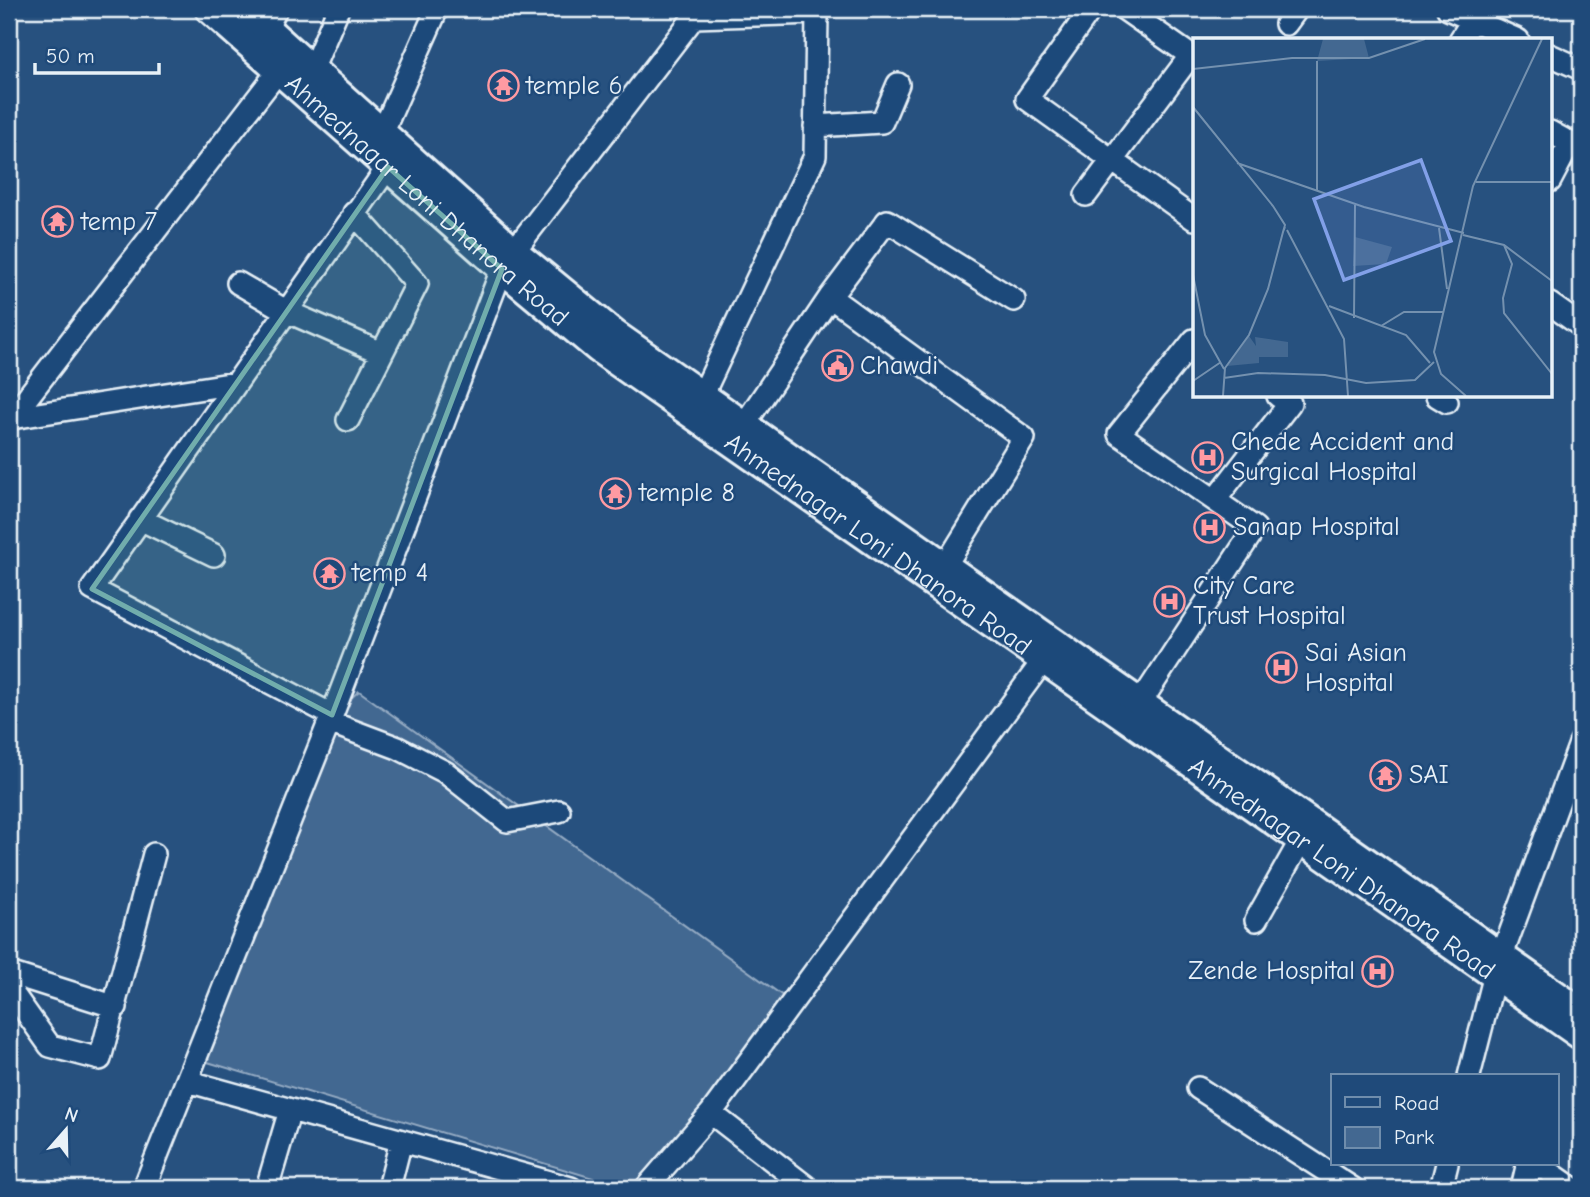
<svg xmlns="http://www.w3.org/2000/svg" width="1590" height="1197" font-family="'Comic Neue',sans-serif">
	<rect width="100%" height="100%" fill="#27517f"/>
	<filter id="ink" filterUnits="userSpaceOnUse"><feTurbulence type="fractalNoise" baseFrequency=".0143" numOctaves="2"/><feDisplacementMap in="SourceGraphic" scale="14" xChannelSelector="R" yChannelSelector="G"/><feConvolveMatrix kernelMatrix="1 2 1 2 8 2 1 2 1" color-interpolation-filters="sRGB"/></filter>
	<g filter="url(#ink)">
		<path fill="#436891" stroke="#96acc4" stroke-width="2" d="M 359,691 L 794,1004 L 639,1188 L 626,1188 L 191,1057 L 332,715 Z"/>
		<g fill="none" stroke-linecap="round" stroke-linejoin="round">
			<defs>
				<path id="minor" d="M 1091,9 L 1027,99 L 1194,219
					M 1124,9 L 1194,58
					M 1448,9 L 1518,40
					M 1286,24 L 1297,9
					M 267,28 L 276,9
					M 1460,40 L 1473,20
					M 1550,55 L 1581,69
					M 313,68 L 338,9
					M 815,126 L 882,122 L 898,84
					M 383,131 L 437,9
					M 1550,132 L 1570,143 L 1550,181
					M 1086,195 L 1191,55
					M 514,251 L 694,17 L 817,13 L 820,9
					M 238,283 L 286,311 L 382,353
					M 830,297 L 1024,438 L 945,566
					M 1550,304 L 1581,326
					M 702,396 L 815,156 L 817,13
					M 1437,396 L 1447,402
					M 12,418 L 236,383
					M 348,420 L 417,284 L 354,213
					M 9,421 L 279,70
					M 744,425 L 830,297 L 887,221 L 1014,300
					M 1215,500 L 1290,403 L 1278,396
					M 140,519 L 214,555
					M 1141,702 L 1255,528 L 1119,434 L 1194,340
					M 332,715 L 92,589 L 388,167
					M 329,722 L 398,748 L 445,772 L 507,821 L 559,811
					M 1256,920 L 1301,840
					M 1501,958 L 1581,741
					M 9,973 L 116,1007
					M 9,988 L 50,1046 L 100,1059 L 154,854
					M 1469,1076 L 1494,978
					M 187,1081 L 571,1188
					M 1198,1088 L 1352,1188
					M 144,1188 L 332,715 L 502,269
					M 267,1188 L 290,1110
					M 389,1188 L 401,1141
					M 646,1188 L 711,1113
					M 808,1188 L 711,1113 L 1043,661
					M 1441,1188 L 1447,1164
					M 1522,1188 L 1527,1167 L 1545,1169 L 1572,1188"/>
				<g id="major">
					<path id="s1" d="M 209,9 L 502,269 L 598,349 L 1581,1036"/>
					<path d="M 245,9 L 514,251 L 615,334 L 1581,1012"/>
				</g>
			</defs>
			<use href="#minor" stroke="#e8f1f8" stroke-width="26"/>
			<use href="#major" stroke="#e8f1f8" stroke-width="32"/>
			<use href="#minor" stroke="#1f4a7a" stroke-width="21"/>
			<use href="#major" stroke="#1f4a7a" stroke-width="26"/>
		</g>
	</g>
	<path fill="#71adac" fill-opacity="0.2" stroke="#71adac" stroke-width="5" stroke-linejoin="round" d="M 388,167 L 502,269 L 332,715 L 92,589 Z"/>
	<defs>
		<symbol id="temple-ring" viewBox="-11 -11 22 22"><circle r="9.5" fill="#1f4a7a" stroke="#ff9aa2" stroke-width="1.5"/><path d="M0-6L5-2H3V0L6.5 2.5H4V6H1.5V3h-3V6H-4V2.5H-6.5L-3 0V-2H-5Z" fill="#ff9aa2"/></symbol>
		<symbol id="civic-ring" viewBox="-11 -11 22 22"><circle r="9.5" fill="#1f4a7a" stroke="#ff9aa2" stroke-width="1.5"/><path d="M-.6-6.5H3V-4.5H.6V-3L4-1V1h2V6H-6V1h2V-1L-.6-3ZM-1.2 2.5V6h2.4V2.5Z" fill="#ff9aa2"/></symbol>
		<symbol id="hospital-ring" viewBox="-11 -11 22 22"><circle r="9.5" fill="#1f4a7a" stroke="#ff9aa2" stroke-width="1.5"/><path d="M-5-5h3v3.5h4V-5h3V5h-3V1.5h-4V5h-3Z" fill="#ff9aa2"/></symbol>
	</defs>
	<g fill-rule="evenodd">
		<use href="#temple-ring" x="486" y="68" width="35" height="35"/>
		<use href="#temple-ring" x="40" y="204" width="35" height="35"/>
		<use href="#civic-ring" x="820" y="348" width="35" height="35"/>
		<use href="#hospital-ring" x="1190" y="440" width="35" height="35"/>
		<use href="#temple-ring" x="598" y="476" width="35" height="35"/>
		<use href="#hospital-ring" x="1192" y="510" width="35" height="35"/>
		<use href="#temple-ring" x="312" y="556" width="35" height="35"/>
		<use href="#hospital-ring" x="1152" y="584" width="35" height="35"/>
		<use href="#hospital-ring" x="1264" y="650" width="35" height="35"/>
		<use href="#temple-ring" x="1368" y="758" width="35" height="35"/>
		<use href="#hospital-ring" x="1360" y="954" width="35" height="35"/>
	</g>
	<g text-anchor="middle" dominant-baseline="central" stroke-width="5" stroke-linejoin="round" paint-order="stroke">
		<g font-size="26" fill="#e8f1f8" stroke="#1f4a7a" text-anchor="start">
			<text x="526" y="86">temple 6</text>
			<text x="81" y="222">temp 7</text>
			<text x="860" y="366">Chawdi</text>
			<text x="1231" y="442">Chede Accident and<tspan x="1231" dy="30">Surgical Hospital</tspan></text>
			<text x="639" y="493">temple 8</text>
			<text x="1233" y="527">Sanap Hospital</text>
			<text x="352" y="573">temp 4</text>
			<text x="1193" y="586">City Care<tspan x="1193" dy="30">Trust Hospital</tspan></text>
			<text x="1305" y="653">Sai Asian<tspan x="1305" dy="30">Hospital</tspan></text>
			<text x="1409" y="775">SAI</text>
			<text x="1355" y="971" text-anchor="end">Zende Hospital</text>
		</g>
		<g font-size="26" fill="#e8f1f8" stroke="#1f4a7a">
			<text stroke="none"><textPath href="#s1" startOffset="290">Ahmednagar Loni Dhanora Road</textPath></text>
			<text stroke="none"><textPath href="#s1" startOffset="858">Ahmednagar Loni Dhanora Road</textPath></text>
			<text stroke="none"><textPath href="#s1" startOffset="1424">Ahmednagar Loni Dhanora Road</textPath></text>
		</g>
	</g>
	<g transform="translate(1193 38)">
		<rect width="359" height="359" fill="#27517f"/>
		<path d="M 130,1 L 171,1 L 176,20 L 124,23 ZM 162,199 L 199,209 L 193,226 L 160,228 ZM 56,298 L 63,308 L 62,299 L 95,304 L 95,319 L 66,319 L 66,325 L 34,328 Z" fill="#436891"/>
		<path fill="none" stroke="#7491af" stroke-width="2" d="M 0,31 L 99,20 L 176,20 L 232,1M 0,69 L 80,168 L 92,187 L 90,194 L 92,189M 44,125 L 171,169 L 271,195M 283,144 L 359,144M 124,152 L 124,23M 246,190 L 254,251M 94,192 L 151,301 L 155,358M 270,197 L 311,207 L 359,243M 311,207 L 319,226 L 310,260 L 311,275 L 359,336M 0,237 L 12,297 L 31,331M 136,268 L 213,297 L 237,325M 161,280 L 162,167M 188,288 L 211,274 L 250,274M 31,340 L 65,335 L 132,337 L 173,345 L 222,342 L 241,324M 0,343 L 28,324M 30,358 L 32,330 L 56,297 L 75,251 L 90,194M 273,358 L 248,336 L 241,314 L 280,148 L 349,1"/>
		<path fill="#82a0e8" fill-opacity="0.15" stroke="#82a0e8" stroke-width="3.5" d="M 228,122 L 258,203 L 151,242 L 121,161 Z"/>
		<rect width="359" height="359" fill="none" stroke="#e8f1f8" stroke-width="3.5"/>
	</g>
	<rect width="1590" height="1197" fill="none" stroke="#1f4a7a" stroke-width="35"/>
	<rect x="18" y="18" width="1555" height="1162" fill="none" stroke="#e8f1f8" stroke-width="2.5" filter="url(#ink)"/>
	<rect x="1331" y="1074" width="228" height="91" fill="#1f4a7a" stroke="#6f8dac" stroke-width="2"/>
	<rect x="1345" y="1097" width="35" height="10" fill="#1f4a7a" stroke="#6f8dac" stroke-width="2"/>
	<text x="1394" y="1110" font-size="21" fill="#e8f1f8">Road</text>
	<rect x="1345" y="1127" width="35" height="21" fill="#436891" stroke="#6f8dac" stroke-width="2"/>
	<text x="1394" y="1144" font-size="21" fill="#e8f1f8">Park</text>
	<g transform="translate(66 1130) rotate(20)" stroke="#1f4a7a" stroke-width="5" paint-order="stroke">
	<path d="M0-5L12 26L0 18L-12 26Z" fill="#e8f1f8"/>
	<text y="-10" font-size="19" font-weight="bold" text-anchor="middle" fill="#e8f1f8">N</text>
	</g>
	<path d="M35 63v10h124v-10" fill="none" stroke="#e8f1f8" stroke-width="3.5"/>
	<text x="46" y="63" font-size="21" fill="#e8f1f8" stroke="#1f4a7a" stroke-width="5" paint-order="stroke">50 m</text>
</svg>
